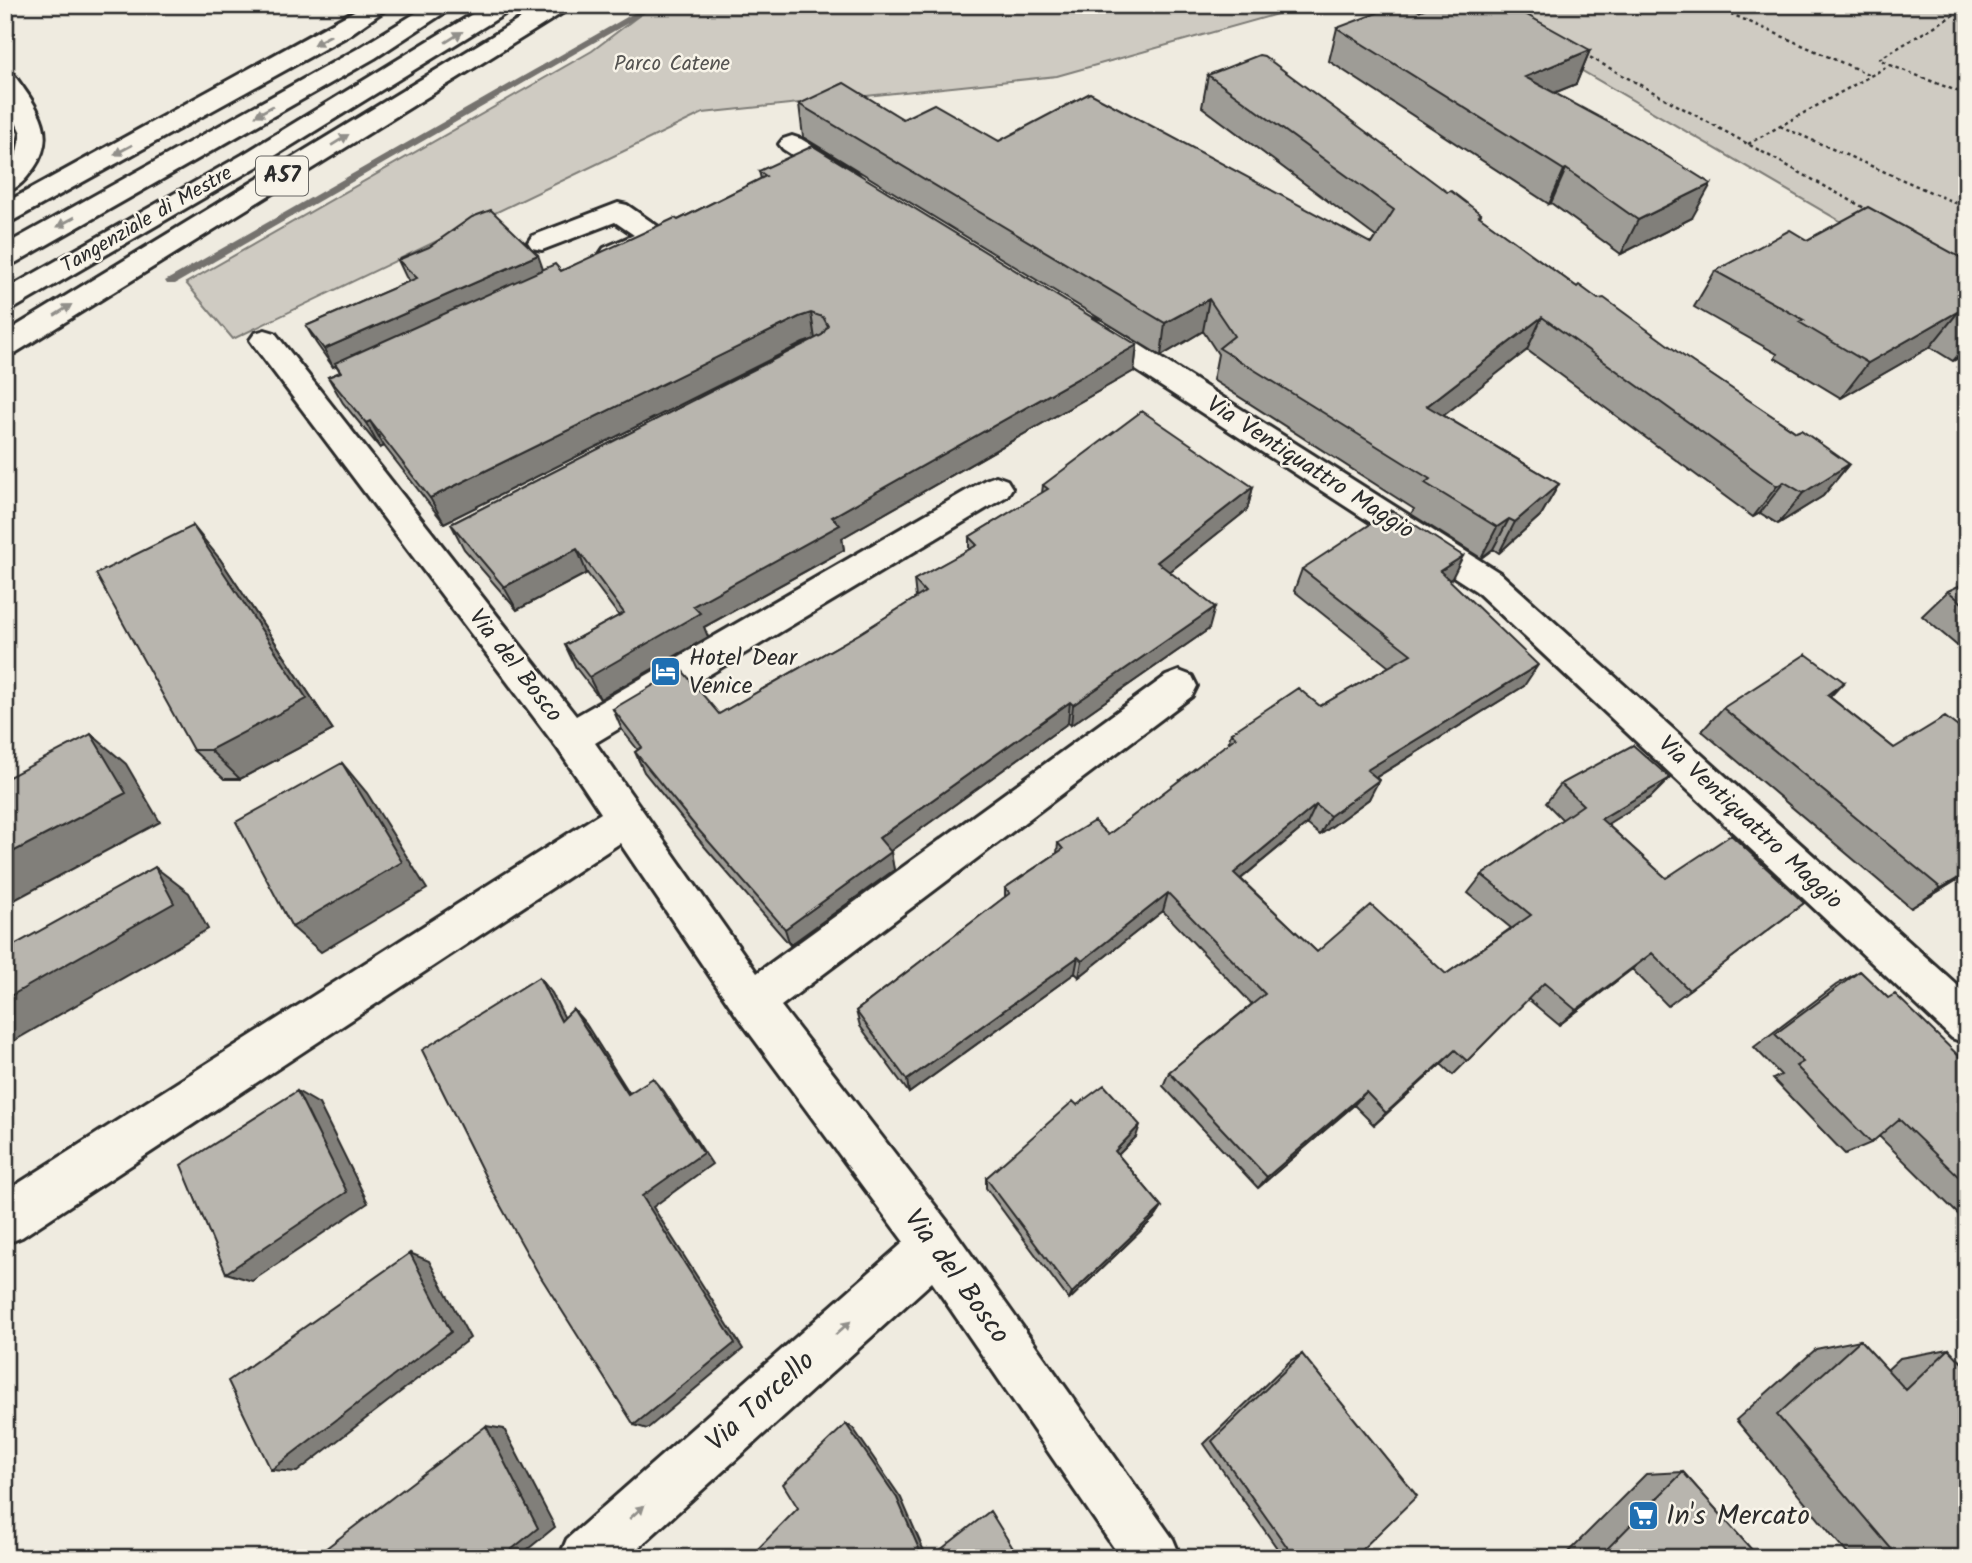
<svg xmlns="http://www.w3.org/2000/svg" width="1972" height="1563" font-family="Kalam,sans-serif">
	<rect width="100%" height="100%" fill="#efebe0"/>
	<filter id="ink" filterUnits="userSpaceOnUse"><feTurbulence type="fractalNoise" baseFrequency=".0143" numOctaves="2"/><feDisplacementMap in="SourceGraphic" scale="14" xChannelSelector="R" yChannelSelector="G"/><feConvolveMatrix kernelMatrix="1 2 1 2 8 2 1 2 1" color-interpolation-filters="sRGB"/></filter>
	<g filter="url(#ink)">
		<path fill="#cfcbc2" stroke="#7d7b76" stroke-width="2" d="M 653,5 L 1309,5 L 1057,76 L 703,113 L 233,339 L 186,283 L 592,51 Z
			M 1469,5 L 1967,5 L 1967,295 Z"/>
		<g fill="none" stroke-linecap="round" stroke-linejoin="round">
			<path fill="#74726e" fill-rule="evenodd" d="M 648,5 L 659,5 L 175,284 L 167,284 L 165,281 Z"/>
			<defs>
				<path id="minor" d="M 5,73 L 14,75 C 35,105 59,132 34,168 C 26,179 18,189 5,192 L 5,169 L 16,157 L 21,133 L 5,98 Z
					M 792,136 L 801,139 L 856,172 L 860,178 L 856,184 L 847,186 L 838,184 L 783,149 L 779,144 L 783,139 Z
					M 618,203 L 627,205 L 663,230 L 667,236 L 663,242 L 624,260 L 614,262 L 604,260 L 600,254 L 604,248 L 634,235 L 615,222 L 542,250 L 532,248 L 528,242 L 532,236 Z
					M 1092,319 L 1102,321 L 1500,573 L 1967,994 L 1967,1044 L 1952,1038 L 1476,591 L 1082,335 L 1077,328 L 1082,321 Z
					M 265,330 L 275,333 L 576,716 L 985,480 L 996,476 L 1007,480 L 1012,488 L 1007,496 L 595,743 L 757,973 L 1166,676 L 1179,671 L 1192,676 L 1197,686 L 1192,696 L 781,1006 L 953,1229 L 1173,1539 L 1181,1558 L 1121,1558 L 932,1282 L 627,1558 L 559,1558 L 567,1539 L 904,1242 L 737,1016 L 620,843 L 22,1237 L 5,1244 L 5,1192 L 601,813 L 558,749 L 255,347 L 250,340 L 255,333 Z"/>
				<path id="highway" d="M 365,5 L 392,5 L 349,35 L 14,220 L 5,222 L 5,203 Z
					M 429,5 L 456,5 L 375,58 L 15,263 L 5,265 L 5,245 L 359,48 Z
					M 487,5 L 514,5 L 511,10 L 260,165 L 15,308 L 5,311 L 5,290 L 242,155 Z
					M 543,5 L 570,5 L 567,10 L 15,353 L 5,356 L 5,333 Z"/>
			</defs>
			<use href="#minor" stroke="#2b2b2b" stroke-width="6"/>
			<use href="#highway" stroke="#2b2b2b" stroke-width="6"/>
			<path stroke="#2b2b2b" stroke-width="2.5" stroke-dasharray="3.5 3.5" stroke-linecap="butt" d="M 1711,5 L 1870,75
				M 1584,54 L 1868,210
				M 1890,65 L 1967,95
				M 1780,126 L 1967,208
				M 1748,144 L 1890,65 L 1879,59 L 1967,7"/>
			<use href="#minor" fill="#f7f3e8" fill-rule="evenodd"/>
			<use href="#highway" fill="#f7f3e8" fill-rule="evenodd"/>
		</g>
		<path fill="#9e9c96" stroke="#2b2b2b" stroke-width="2" d="M 1419,11 L 1590,50 L 1576,84 L 1554,93 L 1692,218 L 1621,254 L 1551,203 L 1549,204 L 1329,61 L 1337,28 Z
			M 1208,75 L 1447,192 L 1481,214 L 1480,217 L 1577,287 L 1598,299 L 1796,432 L 1849,464 L 1823,496 L 1778,524 L 1760,513 L 1753,517 L 1527,350 L 1443,415 L 1559,484 L 1541,515 L 1499,553 L 1493,549 L 1481,558 L 1411,514 L 1414,509 L 1213,380 L 1218,354 L 1203,331 L 1161,356 L 803,137 L 799,104 L 903,119 L 999,141 L 1372,244 L 1376,237 L 1202,107 Z
			M 759,171 L 1137,345 L 1134,371 L 842,538 L 844,550 L 704,627 L 708,637 L 600,699 L 576,668 L 565,645 L 619,616 L 587,573 L 517,610 L 464,549 L 451,524 L 812,340 L 803,343 L 444,523 L 384,446 L 380,448 L 343,403 L 328,377 L 340,372 L 336,365 L 333,367 L 316,343 L 306,326 L 410,281 L 406,277 L 398,260 L 561,271 L 678,220 L 761,179 Z
			M 1807,240 L 1967,261 L 1967,353 L 1953,361 L 1930,347 L 1841,398 L 1775,358 L 1777,354 L 1694,307 L 1715,271 Z
			M 1043,485 L 1253,487 L 1247,510 L 1169,572 L 1209,629 L 1071,725 L 1068,723 L 890,851 L 894,870 L 790,945 L 704,846 L 644,772 L 635,752 L 638,750 L 622,730 L 613,709 L 719,714 L 859,634 L 916,598 L 914,580 L 969,550 L 969,537 L 1042,493 Z
			M 220,559 L 333,730 L 240,779 L 224,779 L 193,750 Z
			M 1302,569 L 1452,578 L 1449,580 L 1524,686 L 1377,777 L 1369,799 L 1320,835 L 1307,824 L 1241,879 L 1317,952 L 1446,974 L 1511,928 L 1468,893 L 1482,875 L 1563,820 L 1546,803 L 1561,784 L 1670,778 L 1651,797 L 1607,824 L 1666,878 L 1804,903 L 1668,1006 L 1632,969 L 1559,1025 L 1528,999 L 1453,1075 L 1441,1064 L 1374,1125 L 1354,1105 L 1258,1188 L 1163,1086 L 1169,1072 L 1252,1004 L 1163,911 L 1079,977 L 1075,973 L 909,1093 L 860,1026 L 856,1011 L 1005,897 L 1005,888 L 1057,853 L 1058,843 L 1108,835 L 1228,744 L 1231,733 L 1320,706 L 1389,667 L 1294,591 Z
			M 1967,582 L 1967,654 L 1922,616 L 1948,591 Z
			M 1844,682 L 1830,697 L 1894,748 L 1967,734 L 1967,874 L 1911,908 L 1702,731 L 1723,708 Z
			M 1860,971 L 1888,998 L 1967,1064 L 1967,1223 L 1879,1136 L 1871,1143 L 1845,1154 L 1773,1079 L 1781,1075 L 1754,1047 L 1836,985 Z
			M 1077,1105 L 1136,1137 L 1118,1155 L 1162,1207 L 1156,1216 L 1069,1300 L 986,1188 L 986,1178 Z
			M 1967,1312 L 1967,1320 L 1962,1314 Z
			M 1860,1340 L 1887,1370 L 1900,1358 L 1949,1349 L 1967,1558 L 1851,1558 L 1736,1420 L 1816,1349 Z
			M 1302,1354 L 1353,1558 L 1284,1558 L 1204,1444 L 1291,1360 Z
			M 1683,1472 L 1759,1558 L 1562,1558 L 1646,1474 Z"/>
		<path fill="#817f7a" stroke="#2b2b2b" stroke-width="2" d="M 1590,50 L 1576,84 L 1512,110 L 1525,77 Z
			M 1566,169 L 1551,203 L 1549,204 L 1564,170 Z
			M 1711,184 L 1692,218 L 1621,254 L 1638,220 Z
			M 538,255 L 544,272 L 333,367 L 324,349 Z
			M 1209,299 L 1203,331 L 1161,356 L 1165,323 Z
			M 1959,311 L 1930,347 L 1841,398 L 1868,363 Z
			M 811,313 L 815,339 L 803,343 L 444,523 L 430,498 L 799,317 Z
			M 1542,317 L 1527,350 L 1415,438 L 1427,406 Z
			M 1137,345 L 1134,371 L 842,538 L 844,550 L 704,627 L 708,637 L 600,699 L 589,677 L 693,606 L 832,517 Z
			M 1967,345 L 1967,353 L 1953,361 Z
			M 370,421 L 384,446 L 380,448 L 366,423 Z
			M 1849,464 L 1823,496 L 1778,524 L 1803,493 Z
			M 1784,482 L 1760,513 L 1753,517 L 1777,486 Z
			M 1559,484 L 1541,515 L 1499,553 L 1515,522 Z
			M 1253,487 L 1247,510 L 1153,585 L 1157,562 Z
			M 1509,519 L 1493,549 L 1481,558 L 1497,527 Z
			M 193,526 L 220,559 L 333,730 L 240,779 L 210,750 Z
			M 577,549 L 587,573 L 517,610 L 504,587 Z
			M 1463,556 L 1452,578 L 1429,594 L 1440,571 Z
			M 1215,607 L 1209,629 L 1071,725 L 1073,705 Z
			M 1538,665 L 1524,686 L 1357,789 L 1367,770 Z
			M 1844,682 L 1820,706 L 1827,695 Z
			M 1070,702 L 1068,723 L 882,857 L 879,838 Z
			M 91,734 L 126,764 L 160,822 L 5,905 L 5,856 Z
			M 342,763 L 367,793 L 427,889 L 321,952 L 292,927 Z
			M 1670,778 L 1651,797 L 1585,838 L 1601,819 Z
			M 1379,780 L 1369,799 L 1320,835 L 1330,816 Z
			M 1316,805 L 1307,824 L 1227,890 L 1234,873 Z
			M 891,852 L 894,870 L 790,945 L 785,929 Z
			M 155,867 L 189,893 L 208,929 L 5,1046 L 5,999 Z
			M 1967,873 L 1967,874 L 1911,908 L 1941,888 Z
			M 1168,893 L 1163,911 L 1079,977 L 1082,961 Z
			M 1652,953 L 1632,969 L 1559,1025 L 1576,1010 Z
			M 1078,957 L 1075,973 L 909,1093 L 907,1080 Z
			M 539,977 L 552,993 L 574,1036 L 561,1021 Z
			M 573,1009 L 586,1024 L 639,1108 L 628,1094 Z
			M 1455,1050 L 1441,1064 L 1374,1125 L 1386,1113 Z
			M 653,1078 L 664,1091 L 712,1164 L 653,1207 L 743,1349 L 647,1429 L 634,1425 L 642,1196 Z
			M 297,1091 L 319,1104 L 368,1203 L 252,1281 L 226,1273 Z
			M 1366,1092 L 1354,1105 L 1258,1188 L 1267,1177 Z
			M 1140,1125 L 1136,1137 L 1111,1162 L 1115,1151 Z
			M 1162,1207 L 1156,1216 L 1069,1300 L 1072,1293 Z
			M 410,1253 L 429,1261 L 470,1338 L 297,1472 L 271,1470 Z
			M 846,1424 L 853,1428 L 901,1498 L 927,1558 L 923,1558 Z
			M 486,1426 L 504,1429 L 555,1527 L 517,1558 L 501,1558 Z"/>
		<path fill="#b8b5ae" stroke="#2b2b2b" stroke-width="2" d="M 1398,5 L 1409,5 L 1419,11 L 1434,5 L 1509,5 L 1590,50 L 1525,77 L 1636,137 L 1711,184 L 1638,220 L 1566,169 L 1564,170 L 1337,28 Z
			M 1259,55 L 1264,56 L 1447,192 L 1451,191 L 1481,214 L 1479,216 L 1577,287 L 1579,285 L 1598,299 L 1604,298 L 1679,353 L 1796,432 L 1801,430 L 1849,464 L 1803,493 L 1784,482 L 1777,486 L 1542,317 L 1427,406 L 1559,484 L 1515,522 L 1509,519 L 1497,527 L 1425,483 L 1430,479 L 1219,348 L 1234,336 L 1209,299 L 1165,323 L 799,104 L 844,83 L 903,119 L 934,104 L 999,141 L 1090,93 L 1372,244 L 1394,210 L 1208,75 Z
			M 813,146 L 1137,345 L 832,517 L 840,525 L 693,606 L 700,613 L 589,677 L 565,645 L 624,613 L 577,549 L 504,587 L 451,524 L 822,335 L 828,326 L 823,317 L 811,313 L 799,317 L 430,498 L 370,421 L 366,423 L 328,377 L 341,372 L 335,363 L 555,264 L 561,271 L 675,218 L 678,220 L 766,176 L 759,171 Z
			M 1868,207 L 1967,261 L 1967,316 L 1959,311 L 1868,363 L 1799,322 L 1804,320 L 1715,271 L 1790,230 L 1807,240 Z
			M 491,210 L 538,255 L 324,349 L 306,326 L 417,278 L 398,260 L 429,247 L 472,217 Z
			M 1142,411 L 1253,487 L 1157,562 L 1215,607 L 1073,705 L 1070,702 L 879,838 L 891,852 L 785,929 L 696,827 L 635,752 L 642,747 L 613,709 L 681,669 L 719,714 L 859,634 L 925,592 L 914,580 L 977,545 L 969,537 L 1048,489 L 1043,485 Z
			M 1392,510 L 1463,556 L 1440,571 L 1538,665 L 1367,770 L 1379,780 L 1330,816 L 1316,805 L 1234,873 L 1317,952 L 1371,905 L 1446,974 L 1531,915 L 1482,875 L 1583,805 L 1561,784 L 1633,745 L 1670,778 L 1601,819 L 1666,878 L 1731,835 L 1804,903 L 1689,990 L 1652,953 L 1576,1010 L 1544,983 L 1467,1061 L 1455,1050 L 1386,1113 L 1366,1092 L 1267,1177 L 1169,1072 L 1265,994 L 1168,893 L 1082,961 L 1078,957 L 907,1080 L 856,1011 L 1010,893 L 1005,888 L 1063,849 L 1058,843 L 1094,821 L 1108,835 L 1236,737 L 1231,733 L 1298,688 L 1320,706 L 1411,654 L 1302,569 Z
			M 193,526 L 307,699 L 210,750 L 193,750 L 96,574 Z
			M 1967,582 L 1967,607 L 1948,591 Z
			M 1806,654 L 1844,682 L 1827,695 L 1894,748 L 1945,717 L 1967,734 L 1967,873 L 1941,888 L 1723,708 Z
			M 91,734 L 126,793 L 5,856 L 5,779 Z
			M 342,763 L 402,862 L 292,927 L 236,822 Z
			M 155,867 L 174,903 L 5,999 L 5,950 Z
			M 1860,971 L 1888,998 L 1895,994 L 1967,1064 L 1967,1185 L 1899,1119 L 1871,1143 L 1796,1066 L 1803,1062 L 1775,1034 Z
			M 539,977 L 561,1021 L 573,1009 L 628,1094 L 653,1078 L 703,1153 L 642,1196 L 735,1343 L 634,1425 L 537,1271 L 494,1194 L 422,1050 Z
			M 1104,1085 L 1140,1125 L 1115,1151 L 1162,1207 L 1072,1293 L 986,1178 L 1073,1101 L 1077,1105 Z
			M 297,1091 L 347,1192 L 226,1273 L 181,1165 Z
			M 410,1253 L 451,1332 L 271,1470 L 228,1381 Z
			M 1860,1340 L 1906,1390 L 1949,1349 L 1967,1368 L 1967,1558 L 1899,1558 L 1777,1415 Z
			M 1302,1354 L 1417,1496 L 1353,1558 L 1295,1558 L 1212,1441 Z
			M 846,1424 L 897,1498 L 923,1558 L 749,1558 L 798,1508 L 783,1484 Z
			M 486,1426 L 538,1528 L 501,1558 L 329,1558 L 325,1549 Z
			M 1683,1472 L 1759,1558 L 1598,1558 Z
			M 990,1511 L 1019,1558 L 930,1558 Z"/>
		<defs><path id="oneway-solid" d="M-6-.8H1V-3.2L6.5 0L1 3.2V.8H-6Z" transform="scale(1.75)"/></defs>
		<g fill="#918f8a">
			<use href="#oneway-solid" transform="translate(454 37) rotate(-32)"/>
			<use href="#oneway-solid" transform="translate(322 40) rotate(151)"/>
			<use href="#oneway-solid" transform="translate(264 111) rotate(151)"/>
			<use href="#oneway-solid" transform="translate(340 140) rotate(-32)"/>
			<use href="#oneway-solid" transform="translate(123 150) rotate(151)"/>
			<use href="#oneway-solid" transform="translate(66 222) rotate(151)"/>
			<use href="#oneway-solid" transform="translate(63 310) rotate(-32)"/>
			<use href="#oneway-solid" transform="translate(843 1328) rotate(-42)"/>
			<use href="#oneway-solid" transform="translate(637 1512) rotate(-42)"/>
		</g>
	</g>
	<defs>
		<symbol id="hotel-square" viewBox="-11 -11 22 22"><rect x="-9" y="-9" width="18" height="18" rx="4" fill="#1f6fb2" stroke="#f7f3e8"/><path d="M-6-4.5h1.5V1H6V5H4.5V3h-9V5H-6ZM-4 0a1.8 1.8 0 1 1 3.6 0ZM.5 0V-2.5h3Q6-2.5 6 0Z" fill="#fff"/></symbol>
		<symbol id="supermarket-square" viewBox="-11 -11 22 22"><rect x="-9" y="-9" width="18" height="18" rx="4" fill="#1f6fb2" stroke="#f7f3e8"/><path d="M-6-5.5h2.5l.6 2H6L4.5 2H-2.5L-4.4-4H-6ZM-1.5 3.2a1.3 1.3 0 1 0 .1 0ZM3 3.2a1.3 1.3 0 1 0 .1 0Z" fill="#fff"/></symbol>
	</defs>
	<g fill-rule="evenodd">
		<use href="#hotel-square" x="648" y="654" width="35" height="35"/>
		<use href="#supermarket-square" x="1626" y="1498" width="35" height="35"/>
	</g>
	<g text-anchor="middle" dominant-baseline="central" stroke-width="5" stroke-linejoin="round" paint-order="stroke">
		<g font-size="21" fill="#545351" stroke="#f7f3e8">
			<text x="672" y="64">Parco Catene</text>
		</g>
		<g font-size="21" fill="#2b2b2b" stroke="#f7f3e8">
			<text transform="translate(147 220) rotate(-30)">Tangenziale di Mestre</text>
		</g>
		<rect fill="#f7f3e8" stroke="#686764" stroke-width="2" x="256" y="156.5" width="52" height="39" rx="5"/>
		<g font-size="23" font-weight="bold" fill="#2b2b2b">
			<text x="282" y="176">A57</text>
		</g>
		<g font-size="24" fill="#2b2b2b" stroke="#f7f3e8">
			<text transform="translate(1310 468) rotate(33)">Via Ventiquattro Maggio</text>
			<text transform="translate(515 666) rotate(52)">Via del Bosco</text>
			<text transform="translate(1750 823) rotate(43)">Via Ventiquattro Maggio</text>
		</g>
		<g font-size="24" fill="#2b2b2b" stroke="#f7f3e8" text-anchor="start">
			<text x="689" y="658">Hotel Dear<tspan x="689" dy="28">Venice</tspan></text>
		</g>
		<g font-size="28" fill="#2b2b2b" stroke="#f7f3e8">
			<text transform="translate(956 1277) rotate(54)">Via del Bosco</text>
			<text transform="translate(761 1402) rotate(-42)">Via Torcello</text>
		</g>
		<g font-size="28" fill="#2b2b2b" stroke="#f7f3e8" text-anchor="start">
			<text x="1666" y="1516">In's Mercato</text>
		</g>
	</g>
	<rect width="1972" height="1563" fill="none" stroke="#f7f3e8" stroke-width="28"/>
	<rect x="14" y="14" width="1944" height="1535" fill="none" stroke="#2b2b2b" stroke-width="2.5" filter="url(#ink)"/>
</svg>
